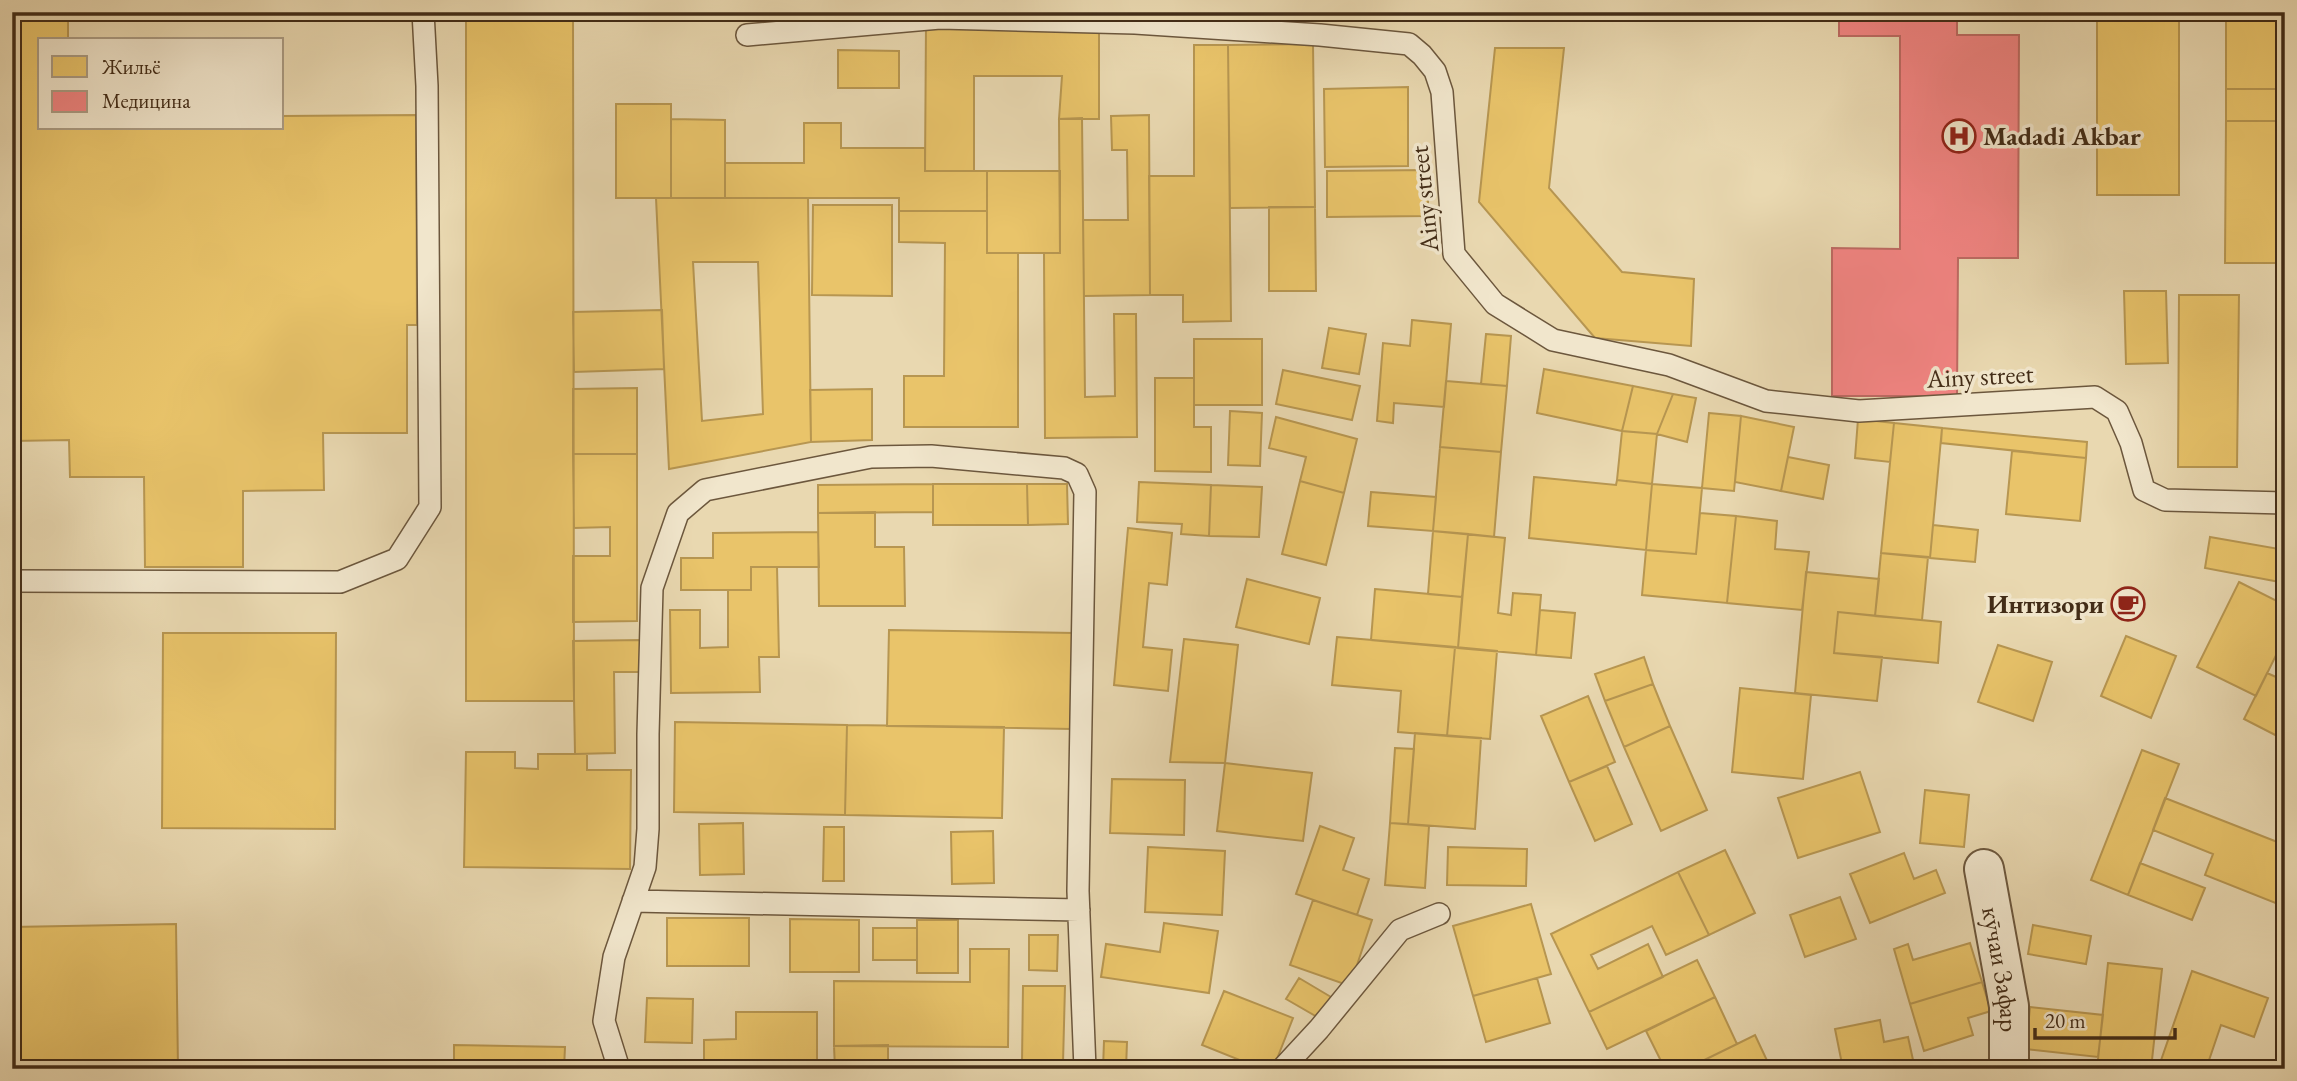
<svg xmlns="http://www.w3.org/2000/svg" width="2297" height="1081" font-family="'EB Garamond',serif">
	<rect width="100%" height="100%" fill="#e9d8b0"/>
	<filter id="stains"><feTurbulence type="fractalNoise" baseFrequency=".00286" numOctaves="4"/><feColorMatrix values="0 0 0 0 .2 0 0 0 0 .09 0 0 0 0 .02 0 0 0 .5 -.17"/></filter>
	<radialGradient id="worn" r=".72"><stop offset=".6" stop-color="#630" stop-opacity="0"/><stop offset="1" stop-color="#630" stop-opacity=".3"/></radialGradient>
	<path fill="#e9c46a" stroke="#b79651" stroke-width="2" fill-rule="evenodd" d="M 12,12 L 379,12 L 379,20 L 68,21 L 68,40 L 40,40 L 40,128 L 282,128 L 282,116 L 416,115 L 417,325 L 407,325 L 407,433 L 323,433 L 324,490 L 243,491 L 243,567 L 145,567 L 144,477 L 70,477 L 69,440 L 12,441 Z
		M 466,12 L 573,12 L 574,701 L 466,701 Z
		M 573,12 L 832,12 L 832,14 L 573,15 Z
		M 1473,12 L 1568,12 L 1568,20 L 1473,20 Z
		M 2097,12 L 2179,12 L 2179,195 L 2097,195 Z
		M 2226,12 L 2285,12 L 2285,89 L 2226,89 Z
		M 926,24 L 1099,24 L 1099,119 L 1059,119 L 1062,76 L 974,76 L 974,171 L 925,171 Z
		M 1313,44 L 1315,207 L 1230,208 L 1228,45 Z
		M 1194,45 L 1228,45 L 1231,321 L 1183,322 L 1183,295 L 1150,295 L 1149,176 L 1194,176 Z
		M 1495,48 L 1564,48 L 1549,188 L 1622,272 L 1694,279 L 1691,346 L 1595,338 L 1479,202 Z
		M 838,50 L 899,51 L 899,88 L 838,88 Z
		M 1408,87 L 1408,166 L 1325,167 L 1324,89 Z
		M 2226,89 L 2285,89 L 2285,121 L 2226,121 Z
		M 616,104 L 671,104 L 671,198 L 616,198 Z
		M 1149,115 L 1150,295 L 1084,296 L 1083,220 L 1128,220 L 1127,150 L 1112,150 L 1111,116 Z
		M 1082,118 L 1085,397 L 1115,396 L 1114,314 L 1136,314 L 1137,437 L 1045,438 L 1044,253 L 1060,253 L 1059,119 Z
		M 671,119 L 725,120 L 725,198 L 671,198 Z
		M 2226,121 L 2285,121 L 2285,263 L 2225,263 Z
		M 804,123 L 841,123 L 841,148 L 925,148 L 925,171 L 987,171 L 987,211 L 899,211 L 899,198 L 725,198 L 725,163 L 804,163 Z
		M 1428,170 L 1428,216 L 1327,217 L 1327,171 Z
		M 987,171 L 1060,171 L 1060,253 L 987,253 Z
		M 656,198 L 808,198 L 811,442 L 669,469 ZM 693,262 L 758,262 L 763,414 L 702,421 Z
		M 813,205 L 892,205 L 892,296 L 812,295 Z
		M 1269,207 L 1315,207 L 1316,291 L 1269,291 Z
		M 899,211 L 987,211 L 987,253 L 1018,253 L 1018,427 L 904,427 L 904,376 L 944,376 L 945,243 L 899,242 Z
		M 2124,291 L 2166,291 L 2168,363 L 2126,364 Z
		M 2179,295 L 2239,295 L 2237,467 L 2178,467 Z
		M 662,310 L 664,369 L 574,372 L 573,312 Z
		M 1412,320 L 1451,324 L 1444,407 L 1394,403 L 1393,423 L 1377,421 L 1383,343 L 1410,346 Z
		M 1329,328 L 1366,334 L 1359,374 L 1322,368 Z
		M 1486,334 L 1511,336 L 1507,386 L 1481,384 Z
		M 1194,339 L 1262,339 L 1262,405 L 1194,405 Z
		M 1544,369 L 1633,386 L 1622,431 L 1537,413 Z
		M 1283,370 L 1360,386 L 1352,420 L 1276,404 Z
		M 1155,378 L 1194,378 L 1194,427 L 1211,427 L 1211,472 L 1155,471 Z
		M 1446,381 L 1507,386 L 1501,452 L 1440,447 Z
		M 1633,386 L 1673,394 L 1657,434 L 1622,431 Z
		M 637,388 L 637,454 L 573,454 L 573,389 Z
		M 872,389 L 872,440 L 811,442 L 810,390 Z
		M 1673,394 L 1696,398 L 1687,442 L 1657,434 Z
		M 1230,411 L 1262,413 L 1260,466 L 1228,465 Z
		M 1709,413 L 1741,416 L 1734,491 L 1702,488 Z
		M 1741,416 L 1794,427 L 1781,491 L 1735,482 Z
		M 1276,417 L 1357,439 L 1344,493 L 1300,481 L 1306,457 L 1269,448 Z
		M 1858,419 L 1894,423 L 1890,462 L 1855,458 Z
		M 1894,423 L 1942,428 L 1930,558 L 1881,553 Z
		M 1942,428 L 2087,442 L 2086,458 L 1941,443 Z
		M 1622,431 L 1657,434 L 1652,484 L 1617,480 Z
		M 1440,447 L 1501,452 L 1494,537 L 1433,531 Z
		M 2012,451 L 2086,458 L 2080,521 L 2006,514 Z
		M 573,454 L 637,454 L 637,621 L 573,622 L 573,556 L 610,556 L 610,527 L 574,528 Z
		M 1788,457 L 1829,465 L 1823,499 L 1781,491 Z
		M 1534,477 L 1616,485 L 1617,480 L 1652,484 L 1646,550 L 1529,538 Z
		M 1300,481 L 1344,493 L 1326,565 L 1282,554 Z
		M 1139,482 L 1211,485 L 1209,536 L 1181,534 L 1182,524 L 1137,522 Z
		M 933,484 L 1027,484 L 1028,525 L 933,525 Z
		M 933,484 L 933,512 L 818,513 L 818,485 Z
		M 1027,484 L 1067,484 L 1068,524 L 1028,525 Z
		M 1652,484 L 1702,488 L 1696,554 L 1646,550 Z
		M 1211,485 L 1262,487 L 1259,537 L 1209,536 Z
		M 1371,492 L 1436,497 L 1433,531 L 1368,526 Z
		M 875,512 L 875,547 L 904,547 L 905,606 L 819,606 L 818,513 Z
		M 1700,513 L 1736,516 L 1727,603 L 1642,595 L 1646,550 L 1696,554 Z
		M 1736,516 L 1777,521 L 1775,549 L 1809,552 L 1802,610 L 1727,603 Z
		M 1933,525 L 1978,530 L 1975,562 L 1930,558 Z
		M 1128,528 L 1172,533 L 1167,585 L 1149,583 L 1143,647 L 1172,650 L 1168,691 L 1114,685 Z
		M 1433,531 L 1468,534 L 1462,597 L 1428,594 Z
		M 818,532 L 819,567 L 751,567 L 751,590 L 681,590 L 681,558 L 713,558 L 713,533 Z
		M 1468,534 L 1505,538 L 1498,613 L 1511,615 L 1513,593 L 1541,595 L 1536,655 L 1458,648 Z
		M 2210,537 L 2285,550 L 2285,583 L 2205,568 Z
		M 1881,553 L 1928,557 L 1922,620 L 1875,616 Z
		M 751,567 L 777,567 L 779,657 L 759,657 L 760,692 L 671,693 L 670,610 L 700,610 L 700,648 L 728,647 L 728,590 L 751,590 Z
		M 1806,572 L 1879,579 L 1875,616 L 1838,612 L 1834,653 L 1882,657 L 1877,701 L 1795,693 Z
		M 1247,579 L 1320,598 L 1309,644 L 1236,627 Z
		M 2239,582 L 2285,605 L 2285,637 L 2256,696 L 2197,667 Z
		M 1375,589 L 1462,597 L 1458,648 L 1371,640 Z
		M 1540,610 L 1575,613 L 1571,658 L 1536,655 Z
		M 1838,612 L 1941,622 L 1938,663 L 1834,653 Z
		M 889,630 L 1074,633 L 1072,729 L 887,726 Z
		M 163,633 L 336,633 L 335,829 L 162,828 Z
		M 2126,636 L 2176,656 L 2151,718 L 2101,696 Z
		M 1337,637 L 1455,647 L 1447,736 L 1398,732 L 1401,691 L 1332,685 Z
		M 1184,639 L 1238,645 L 1225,763 L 1170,762 Z
		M 641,640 L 641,672 L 614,672 L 615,753 L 575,754 L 573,641 Z
		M 1998,645 L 2052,662 L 2033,721 L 1978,702 Z
		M 1455,647 L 1497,651 L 1490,739 L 1447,736 Z
		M 1644,657 L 1653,684 L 1605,701 L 1595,674 Z
		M 2267,673 L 2285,681 L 2285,740 L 2244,719 Z
		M 1653,684 L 1670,726 L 1624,747 L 1605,701 Z
		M 1740,688 L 1811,695 L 1803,779 L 1732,772 Z
		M 1588,696 L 1615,762 L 1569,782 L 1541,716 Z
		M 675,722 L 847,725 L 845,815 L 674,812 Z
		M 847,725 L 1004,727 L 1002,818 L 845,815 Z
		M 1670,726 L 1707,810 L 1661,831 L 1624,747 Z
		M 1415,733 L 1481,738 L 1475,829 L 1408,824 Z
		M 1395,748 L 1414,749 L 1408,824 L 1390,823 Z
		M 2142,750 L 2179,764 L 2128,895 L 2091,880 Z
		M 466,752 L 515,752 L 515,768 L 538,769 L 538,754 L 587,754 L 587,770 L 631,770 L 630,869 L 464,867 Z
		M 1225,763 L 1312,773 L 1303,841 L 1217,831 Z
		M 1607,766 L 1632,824 L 1595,841 L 1569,782 Z
		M 1860,772 L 1880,832 L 1798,858 L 1778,798 Z
		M 1112,779 L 1185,780 L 1184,835 L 1110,833 Z
		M 1925,790 L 1969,795 L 1964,847 L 1920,843 Z
		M 2165,798 L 2285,845 L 2285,901 L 2283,906 L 2205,875 L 2213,854 L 2153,830 Z
		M 743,823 L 744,874 L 700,875 L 699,824 Z
		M 1390,823 L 1429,826 L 1425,888 L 1385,885 Z
		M 1320,826 L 1354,838 L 1343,870 L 1369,879 L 1357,915 L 1296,894 Z
		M 824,827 L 844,827 L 844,881 L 823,881 Z
		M 993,831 L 994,883 L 952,884 L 951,832 Z
		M 1148,847 L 1225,851 L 1222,915 L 1145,912 Z
		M 1448,847 L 1527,849 L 1526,886 L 1447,885 Z
		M 1725,850 L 1755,913 L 1709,935 L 1678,872 Z
		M 1904,853 L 1914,879 L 1936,870 L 1945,893 L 1870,923 L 1850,874 Z
		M 2140,863 L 2205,888 L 2192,920 L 2128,895 Z
		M 1678,872 L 1709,935 L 1666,955 L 1652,926 L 1591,955 L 1598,969 L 1648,944 L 1663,977 L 1589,1012 L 1551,934 Z
		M 1840,897 L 1856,939 L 1805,957 L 1790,915 Z
		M 1313,900 L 1372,920 L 1350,986 L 1290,965 Z
		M 1531,904 L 1551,974 L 1473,996 L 1453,926 Z
		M 667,918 L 749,918 L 749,966 L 667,966 Z
		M 790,919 L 859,920 L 859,972 L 790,972 Z
		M 917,920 L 958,920 L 958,973 L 917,973 Z
		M 1164,923 L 1218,931 L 1209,993 L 1101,977 L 1106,944 L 1160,952 Z
		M 176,924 L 178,1069 L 12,1069 L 12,927 Z
		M 2033,925 L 2091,936 L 2086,964 L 2028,954 Z
		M 873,928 L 917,928 L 917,960 L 873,960 Z
		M 1029,935 L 1058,935 L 1057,971 L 1029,970 Z
		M 1970,943 L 1982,982 L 1910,1004 L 1894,949 L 1908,944 L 1913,960 Z
		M 970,949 L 1009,949 L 1008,1047 L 834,1046 L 834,981 L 970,982 Z
		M 1697,960 L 1715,997 L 1607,1049 L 1589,1012 Z
		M 2108,963 L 2162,969 L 2151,1069 L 2097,1069 Z
		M 2192,971 L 2268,998 L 2254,1037 L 2221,1025 L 2206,1069 L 2158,1069 Z
		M 1299,978 L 1331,997 L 1319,1018 L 1286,999 Z
		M 1537,978 L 1550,1023 L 1486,1042 L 1473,996 Z
		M 1982,982 L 1991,1011 L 1968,1018 L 1973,1035 L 1924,1051 L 1910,1004 Z
		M 1023,986 L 1065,986 L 1063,1063 L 1022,1063 Z
		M 1224,991 L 1293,1018 L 1273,1069 L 1262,1069 L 1202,1045 Z
		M 1715,997 L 1737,1044 L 1686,1069 L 1665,1069 L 1646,1031 Z
		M 647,998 L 693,999 L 692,1043 L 645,1042 Z
		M 2030,1007 L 2103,1015 L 2098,1057 L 2026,1049 Z
		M 736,1012 L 817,1012 L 817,1062 L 704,1063 L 704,1040 L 736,1039 Z
		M 1880,1020 L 1884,1042 L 1908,1037 L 1915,1069 L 1843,1069 L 1835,1029 Z
		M 1755,1035 L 1771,1069 L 1686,1069 L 1737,1044 Z
		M 1104,1041 L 1127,1042 L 1126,1069 L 1103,1069 Z
		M 454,1045 L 565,1047 L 564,1069 L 454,1069 Z
		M 888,1045 L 888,1069 L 835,1069 L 834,1046 Z"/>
	<path fill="#f28482" stroke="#bd6a62" stroke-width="2" d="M 1839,12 L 1957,12 L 1957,35 L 2019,35 L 2018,258 L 1958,258 L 1957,396 L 1832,396 L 1832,248 L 1900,249 L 1900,36 L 1839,36 Z"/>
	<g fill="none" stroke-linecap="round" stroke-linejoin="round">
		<defs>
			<path id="lane" d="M 747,35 L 940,18 L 1135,23 L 1320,35 L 1409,44 L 1422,55 L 1435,71 L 1442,92 L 1454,254 L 1495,304 L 1553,340 L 1669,365 L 1766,401 L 1859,411 L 2095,397 L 2117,411 L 2131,443 L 2144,490 L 2165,500 L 2285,503
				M 12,581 L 340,582 L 397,559 L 430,507 L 427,86 L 423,12
				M 633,901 L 1079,910
				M 619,1069 L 604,1021 L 614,957 L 645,867 L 648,829 L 648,734 L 652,588 L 678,513 L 705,490 L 871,457 L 931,456 L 1064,468 L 1077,474 L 1085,492 L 1078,891 L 1085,1069
				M 1282,1069 L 1319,1029 L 1400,930 L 1439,914"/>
			<g id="street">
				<path id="s1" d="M 1984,869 L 2009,1006 L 2009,1069"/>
			</g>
		</defs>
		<use href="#lane" stroke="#6c573d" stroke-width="24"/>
		<use href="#street" stroke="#6c573d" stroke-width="42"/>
		<use href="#lane" stroke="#f1e6cc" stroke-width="21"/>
		<use href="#street" stroke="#f1e6cc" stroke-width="38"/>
	</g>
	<defs>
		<symbol id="hospital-ring" viewBox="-11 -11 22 22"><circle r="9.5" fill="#f1e6cc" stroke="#8f2418" stroke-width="1.5"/><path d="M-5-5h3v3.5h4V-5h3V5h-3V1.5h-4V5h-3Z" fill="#8f2418"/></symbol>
		<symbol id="cafe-ring" viewBox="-11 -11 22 22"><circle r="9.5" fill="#f1e6cc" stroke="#8f2418" stroke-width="1.5"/><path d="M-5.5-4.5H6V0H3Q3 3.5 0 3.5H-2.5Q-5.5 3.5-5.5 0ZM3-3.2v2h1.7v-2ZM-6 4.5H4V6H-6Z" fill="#8f2418"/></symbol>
	</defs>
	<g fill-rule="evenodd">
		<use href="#hospital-ring" x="1940" y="117" width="38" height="38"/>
		<use href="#cafe-ring" x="2109" y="585" width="38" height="38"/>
	</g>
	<g text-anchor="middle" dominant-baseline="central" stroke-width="7" stroke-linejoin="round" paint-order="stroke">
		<g font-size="26" font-weight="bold" fill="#422c17" stroke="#f1e6cc" text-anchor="start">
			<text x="1983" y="136">Madadi Akbar</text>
			<text x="2104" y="604" text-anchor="end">Интизори</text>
		</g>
		<g font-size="26" fill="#422c17" stroke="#f1e6cc">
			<text transform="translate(1424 199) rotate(-96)">Ainy street</text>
			<text transform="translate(1980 376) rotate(-3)">Ainy street</text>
			<text stroke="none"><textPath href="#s1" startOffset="102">кӯчаи Зафар</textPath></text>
		</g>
	</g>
	<rect width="2297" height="1081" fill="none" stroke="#e9d8b0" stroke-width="42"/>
	<rect x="14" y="14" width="2269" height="1053" fill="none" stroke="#422c17" stroke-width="3.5"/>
	<rect x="21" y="21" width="2255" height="1039" fill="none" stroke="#422c17" stroke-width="2"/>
	<rect x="38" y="38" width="245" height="91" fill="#f1e6cc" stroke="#ab9c84" stroke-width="2"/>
	<rect x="52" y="56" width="35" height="21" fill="#e9c46a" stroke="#ab9c84" stroke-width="2"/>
	<text x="102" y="74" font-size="21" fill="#422c17">Жильё</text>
	<rect x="52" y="91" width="35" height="21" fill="#f28482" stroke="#ab9c84" stroke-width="2"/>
	<text x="102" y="108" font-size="21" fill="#422c17">Медицина</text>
	<path d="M2035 1028v10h140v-10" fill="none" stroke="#422c17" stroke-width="3.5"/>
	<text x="2045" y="1028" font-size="21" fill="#422c17" stroke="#f1e6cc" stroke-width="5" paint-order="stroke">20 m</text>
	<rect width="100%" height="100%" filter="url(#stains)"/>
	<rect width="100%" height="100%" fill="url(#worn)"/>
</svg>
